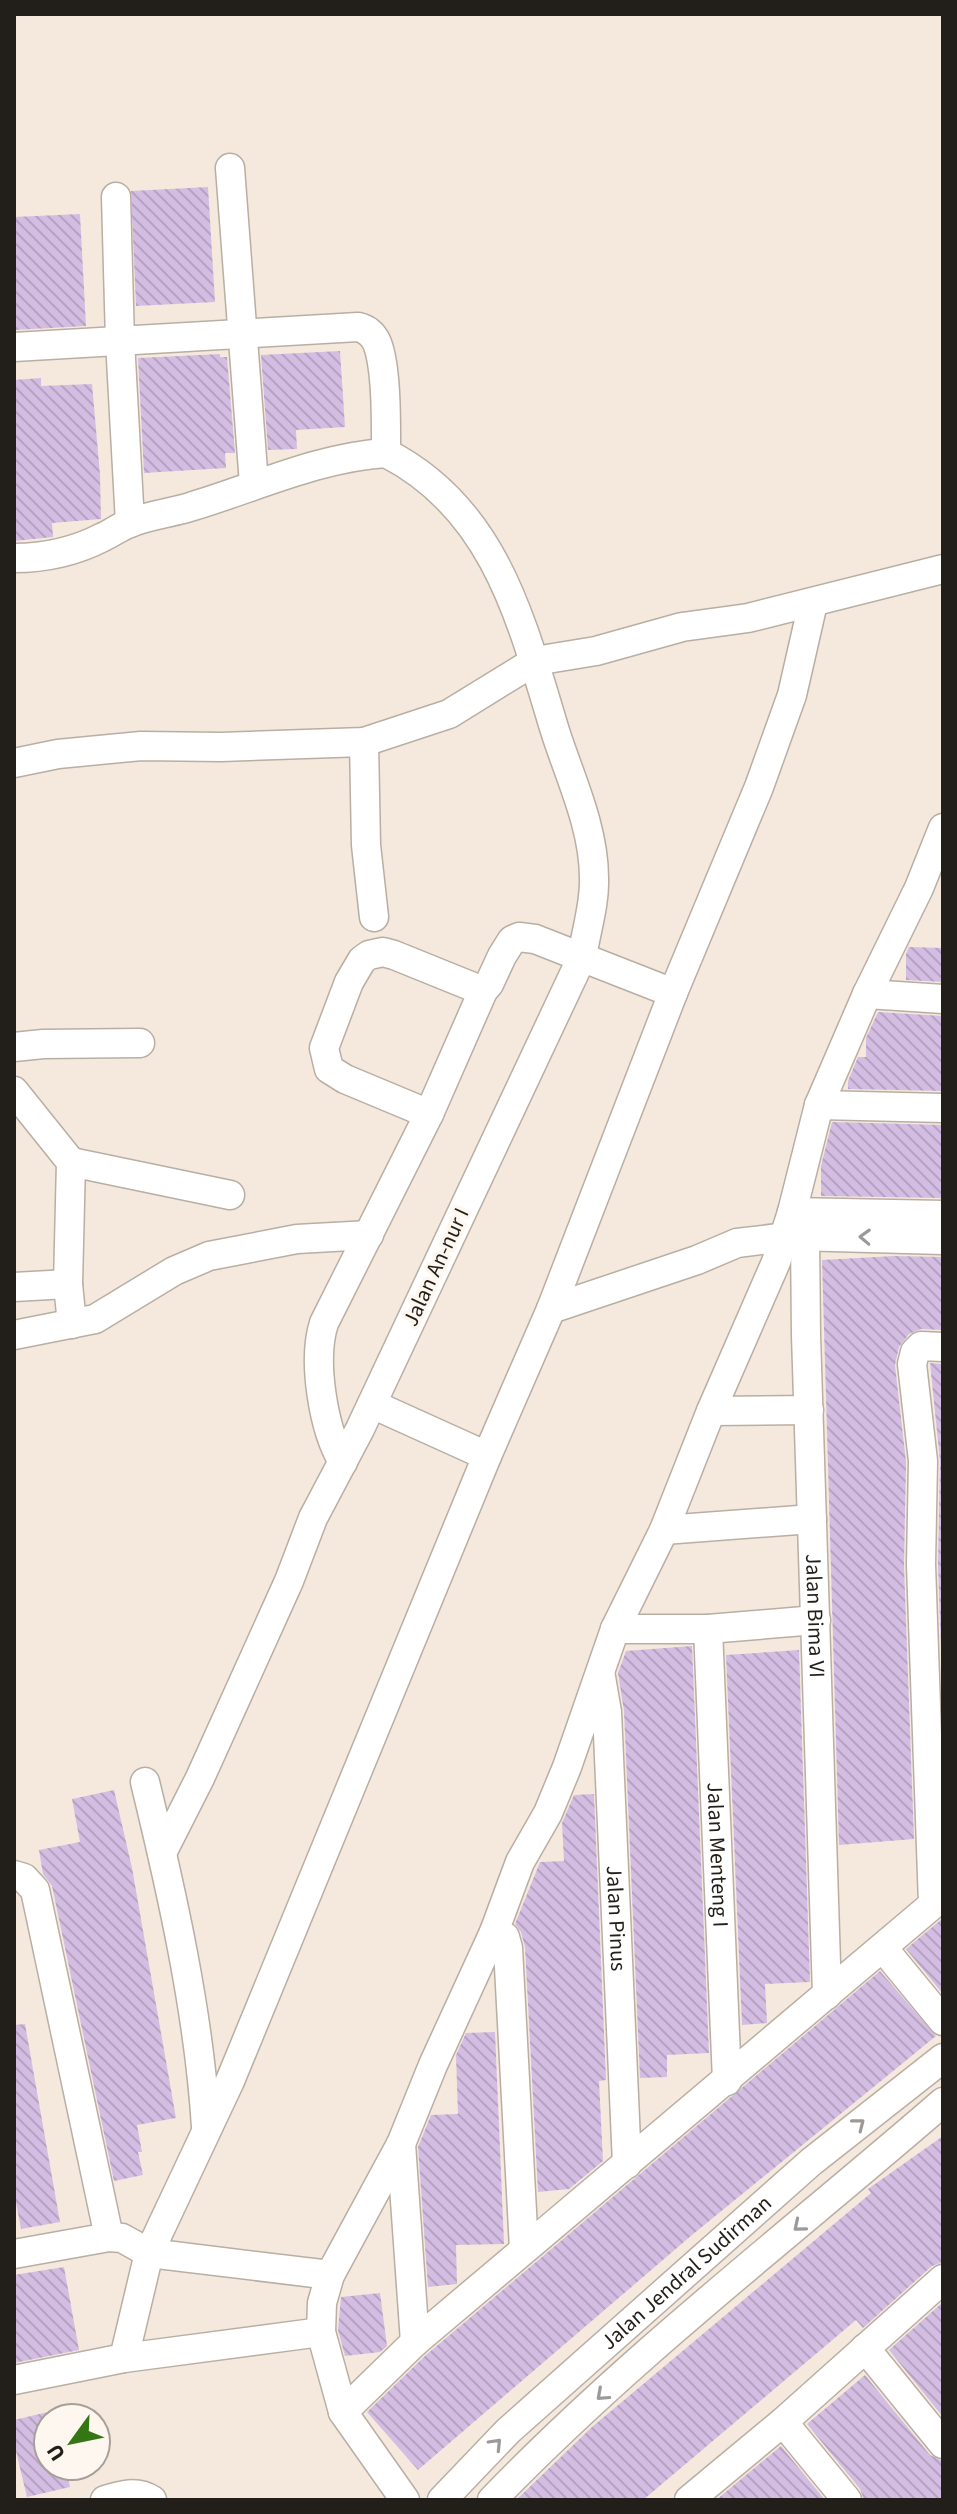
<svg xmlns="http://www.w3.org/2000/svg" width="957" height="2514" font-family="'Source Sans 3',sans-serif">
	<defs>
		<pattern id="building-back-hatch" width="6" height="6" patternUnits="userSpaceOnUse" patternTransform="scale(2)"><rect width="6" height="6" fill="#d4bde2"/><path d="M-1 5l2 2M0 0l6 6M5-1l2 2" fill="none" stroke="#b6a2c1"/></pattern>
	</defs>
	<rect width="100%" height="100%" fill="#f5e9dd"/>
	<path fill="url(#building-back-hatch)" d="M 208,187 L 215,302 L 136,306 L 131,191 Z
		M 80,214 L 86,326 L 14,330 L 14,217 Z
		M 340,351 L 345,427 L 296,430 L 297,449 L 268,450 L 261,355 Z
		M 220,354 L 220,357 L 227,357 L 235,453 L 225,453 L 226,468 L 144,473 L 138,358 Z
		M 41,378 L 41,386 L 92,384 L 100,475 L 101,519 L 52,523 L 53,537 L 14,541 L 14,380 Z
		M 909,947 L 943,948 L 943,982 L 906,980 L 906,954 Z
		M 878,1012 L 943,1016 L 943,1091 L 848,1089 L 848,1081 L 858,1057 L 866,1057 L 866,1038 Z
		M 832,1122 L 943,1125 L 943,1198 L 821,1196 L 821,1166 Z
		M 894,1256 L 943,1257 L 943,1330 L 921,1329 L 909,1334 L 899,1347 L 895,1365 L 906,1462 L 904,1566 L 914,1839 L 839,1845 L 822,1260 Z
		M 930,1363 L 943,1364 L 943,1706 L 938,1565 L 940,1461 Z
		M 692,1646 L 709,2053 L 667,2055 L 667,2077 L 640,2078 L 624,1711 L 618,1673 L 626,1651 Z
		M 799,1650 L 810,1982 L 765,1984 L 767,2023 L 742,2025 L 726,1655 Z
		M 114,1790 L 132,1868 L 176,2118 L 137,2125 L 142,2152 L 138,2152 L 143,2175 L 114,2181 L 52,1886 L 43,1874 L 39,1850 L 80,1842 L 72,1799 Z
		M 594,1794 L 606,2080 L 599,2081 L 603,2161 L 569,2189 L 538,2192 L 525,1947 L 521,1932 L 515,1924 L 540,1862 L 564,1861 L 562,1823 L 574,1795 Z
		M 943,1918 L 943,1994 L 906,1949 Z
		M 880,1971 L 936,2036 L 692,2235 L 418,2470 L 367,2412 L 426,2355 Z
		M 25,2024 L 60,2222 L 21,2229 L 14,2192 L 14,2025 Z
		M 495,2032 L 504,2244 L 456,2245 L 457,2284 L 428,2287 L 418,2147 L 431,2115 L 458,2114 L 456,2055 L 466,2033 Z
		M 943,2136 L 943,2262 L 932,2266 L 863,2328 L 856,2320 L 643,2500 L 516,2500 L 592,2427 L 871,2193 L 868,2189 Z
		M 64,2267 L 79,2350 L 14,2363 L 14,2275 Z
		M 380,2293 L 387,2346 L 380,2352 L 345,2356 L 338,2330 L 341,2297 Z
		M 943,2302 L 943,2417 L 889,2350 Z
		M 865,2375 L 930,2455 L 943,2461 L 943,2500 L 864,2500 L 860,2489 L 807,2424 Z
		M 48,2412 L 48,2466 L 65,2466 L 70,2487 L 27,2497 L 14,2443 L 14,2420 Z
		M 781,2446 L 825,2500 L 716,2500 Z"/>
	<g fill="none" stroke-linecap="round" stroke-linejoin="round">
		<defs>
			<g id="minor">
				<path d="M 230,168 L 254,484"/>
				<path d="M 116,197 L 120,341 L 130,523"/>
				<path d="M 14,347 L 358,327 C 367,329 373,334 377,343 C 387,368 386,425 386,453 C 496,509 522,623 555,731 C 570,778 594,827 594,878 C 595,904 586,931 582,957 L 360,1429 L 313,1518 L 289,1581 L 200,1778 L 162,1853"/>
				<path d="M 14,558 C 46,558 74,552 103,537 C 112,533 121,526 130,523 C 149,515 171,513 190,507 C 254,488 319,457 386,453"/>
				<path d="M 364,742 L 366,845 L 374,917"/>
				<path d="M 14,763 L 58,754 L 141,746 L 221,747 L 364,742 L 449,714 L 535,661 L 596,651 L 682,627 L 748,618 L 943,569"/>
				<path d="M 867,994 L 943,999"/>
				<path d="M 14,1047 L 43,1044 L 140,1043"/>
				<path d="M 14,1091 L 71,1162 L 68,1284 L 72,1324"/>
				<path d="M 819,1105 L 943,1108"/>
				<path d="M 429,1114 L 345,1079 L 329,1069 L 324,1048 L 349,982 L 362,960 L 369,955 L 383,952 L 394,955 L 483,991"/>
				<path d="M 71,1162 L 230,1195"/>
				<path d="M 792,1212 L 943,1215"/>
				<path id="s1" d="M 805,1236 L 806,1335 L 827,1995"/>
				<path d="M 14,1287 L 68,1284"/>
				<path d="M 551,1309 L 697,1260 L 737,1243 L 795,1236 L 943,1240"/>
				<path d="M 14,1335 L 95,1319 L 174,1271 L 209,1256 L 297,1239 L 369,1235"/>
				<path d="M 372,1404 L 487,1456"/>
				<path d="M 711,1411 L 809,1410"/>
				<path d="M 343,1462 C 323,1429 312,1360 324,1323 L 429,1114 L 483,991 L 489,984 L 502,956 L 512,940 L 519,937 L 535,939 L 673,993"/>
				<path d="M 664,1530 L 812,1519"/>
				<path d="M 615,1629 L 708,1629 L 816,1620"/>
				<path id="s2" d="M 708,1629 L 727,2081"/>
				<path id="s3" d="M 601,1677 L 607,1712 L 627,2164"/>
				<path d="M 145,1782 C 172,1893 199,2013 206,2127"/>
				<path d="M 14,1875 L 24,1878 L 35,1890 L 109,2237"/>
				<path d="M 933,1904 L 921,1565 L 923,1461 L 912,1364 L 915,1352 L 921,1346 L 943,1347"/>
				<path d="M 494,1932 L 505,1937 L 508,1948 L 524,2249"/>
				<path d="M 883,1948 L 943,2021"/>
				<path d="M 401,2144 L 415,2342"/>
				<path d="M 14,2254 L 109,2237 L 122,2238 L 149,2253 L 330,2275"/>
				<path d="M 865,2348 L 943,2444"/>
				<path d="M 124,2358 L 149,2253 L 230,2081 L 487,1456 L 551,1309 L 673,993 L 759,787 L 792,695 L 813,603"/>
				<path d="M 14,2380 L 124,2358 L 321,2332"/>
				<path d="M 343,2412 L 415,2342 L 943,1896"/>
				<path d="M 783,2422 L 847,2500"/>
				<path d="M 105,2500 C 121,2495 137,2490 152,2500"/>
				<path d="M 405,2500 L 343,2412 L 321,2332 L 322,2303 L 330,2275 L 401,2144 L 433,2065 L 494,1932 L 520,1862 L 548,1813 L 567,1767 L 615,1629 L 664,1530 L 711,1411 L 776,1262 L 792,1212 L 819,1105 L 867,994 L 919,888 L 943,828"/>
				<path id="s4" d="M 442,2500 L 508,2431 L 811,2162 L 943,2058"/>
				<path d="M 492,2500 C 631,2356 792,2233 943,2102"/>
				<path d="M 689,2500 L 783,2422 L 943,2279"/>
			</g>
		</defs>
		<use href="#minor" stroke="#b9aea3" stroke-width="31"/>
		<use href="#minor" stroke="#fff" stroke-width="28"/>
	</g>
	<defs><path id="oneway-chevron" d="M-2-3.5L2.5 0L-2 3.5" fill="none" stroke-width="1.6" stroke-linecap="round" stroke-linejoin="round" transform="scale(2)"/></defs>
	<g stroke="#9c9a98">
		<use href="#oneway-chevron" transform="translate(865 1237) rotate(-178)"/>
		<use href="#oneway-chevron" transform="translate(859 2124) rotate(-38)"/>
		<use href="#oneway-chevron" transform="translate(799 2226) rotate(140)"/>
		<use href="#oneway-chevron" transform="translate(602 2395) rotate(138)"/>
		<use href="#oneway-chevron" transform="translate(496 2444) rotate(-46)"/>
	</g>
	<g text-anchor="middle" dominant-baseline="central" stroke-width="7" stroke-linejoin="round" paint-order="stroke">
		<g font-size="22" fill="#221e1a" stroke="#fef7f0">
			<text transform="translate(436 1267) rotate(-65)">Jalan An-nur I</text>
			<text stroke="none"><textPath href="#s1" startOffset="380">Jalan Bima VI</textPath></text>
			<text stroke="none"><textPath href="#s2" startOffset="226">Jalan Menteng I</textPath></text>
			<text stroke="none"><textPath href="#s3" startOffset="242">Jalan Pinus</textPath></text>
			<text stroke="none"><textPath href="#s4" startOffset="334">Jalan Jendral Sudirman</textPath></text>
		</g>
	</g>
	<rect width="957" height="2514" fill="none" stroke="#221e1a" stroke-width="32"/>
	<g transform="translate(72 2442) rotate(237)"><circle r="38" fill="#fef7f0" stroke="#a6a09a" stroke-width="2"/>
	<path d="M0-6L14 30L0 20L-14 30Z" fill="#347613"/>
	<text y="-12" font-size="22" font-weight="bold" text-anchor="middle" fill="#221e1a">U</text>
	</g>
</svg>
